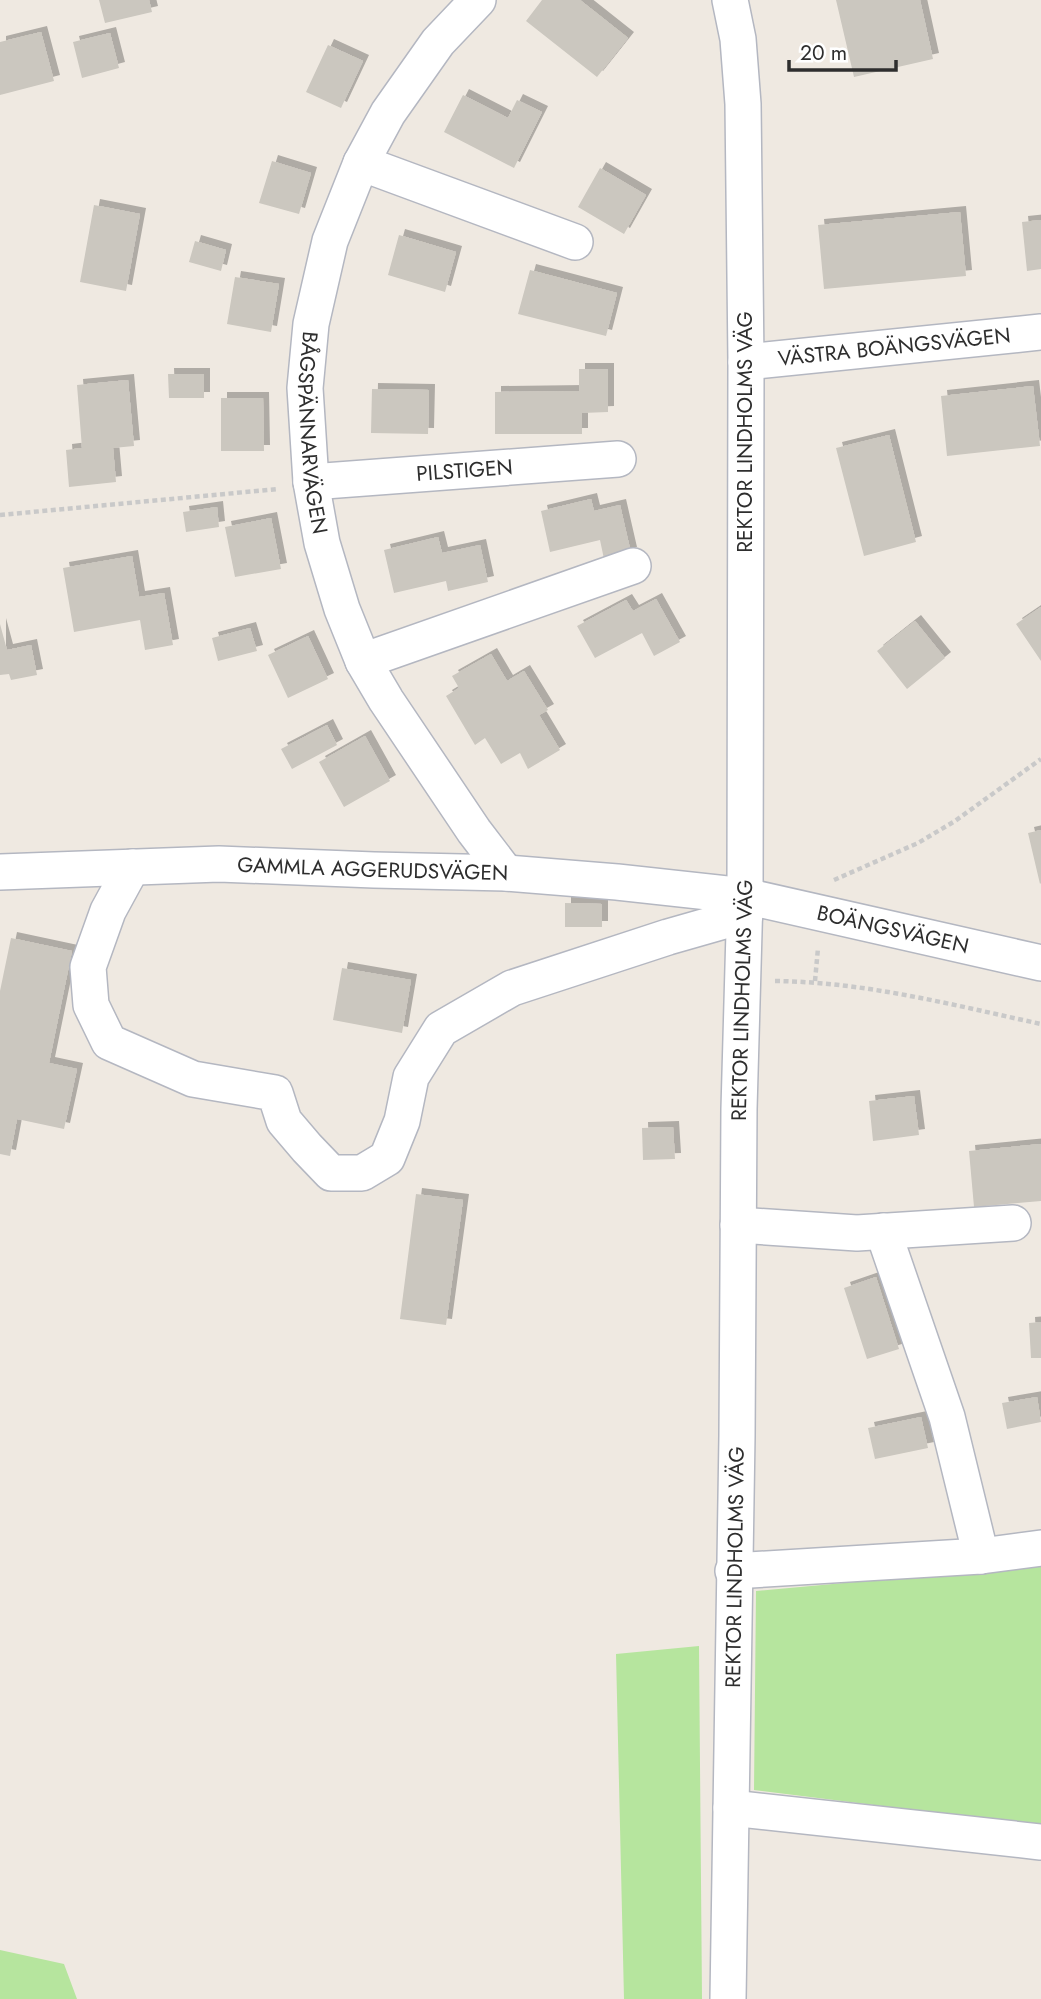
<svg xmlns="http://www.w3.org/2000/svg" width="1041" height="1999" font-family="Jost,sans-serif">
	<defs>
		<filter id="shadow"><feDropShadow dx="6" dy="-6" stdDeviation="0" flood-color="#0004"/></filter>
	</defs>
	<rect width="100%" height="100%" fill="#efe9e1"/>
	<path fill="#b6e59e" d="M 1041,1565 L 1041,1826 L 754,1790 L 756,1591 Z
		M 699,1646 L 702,1999 L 624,1999 L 616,1654 Z
		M 0,1950 L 64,1964 L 77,1999 L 0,1999 Z"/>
	<path fill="#cbc7bf" filter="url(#shadow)" d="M 99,0 L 149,0 L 152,12 L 105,23 Z
		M 542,0 L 580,0 L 628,38 L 597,77 L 526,21 Z
		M 836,0 L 920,0 L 933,59 L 854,77 Z
		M 41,32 L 54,81 L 0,95 L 0,42 Z
		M 110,33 L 119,68 L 82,78 L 73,42 Z
		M 328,45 L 363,61 L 341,108 L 306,92 Z
		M 463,95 L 508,118 L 517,100 L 542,112 L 514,168 L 444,132 Z
		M 272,161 L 311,173 L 299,214 L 259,203 Z
		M 600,168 L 646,195 L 624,234 L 578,207 Z
		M 94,205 L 140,214 L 126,291 L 80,282 Z
		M 960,212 L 966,276 L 824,289 L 818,225 Z
		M 1041,220 L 1041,269 L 1027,271 L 1022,222 Z
		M 399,235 L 456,252 L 445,292 L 388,275 Z
		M 195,241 L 226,250 L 221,271 L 189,262 Z
		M 530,270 L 617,293 L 606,336 L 518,314 Z
		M 235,277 L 279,284 L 271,332 L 227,324 Z
		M 579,369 L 608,369 L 608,412 L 582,413 L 582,434 L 495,434 L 495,392 L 579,391 Z
		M 168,374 L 204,374 L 204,398 L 169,398 Z
		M 128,380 L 134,446 L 113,448 L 116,482 L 69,487 L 66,450 L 82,448 L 77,385 Z
		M 1033,386 L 1040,446 L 947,456 L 941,396 Z
		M 372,389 L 429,390 L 428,434 L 371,433 Z
		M 221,398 L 263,398 L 264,451 L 221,451 Z
		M 889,435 L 916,542 L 864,556 L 836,448 Z
		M 591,499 L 594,511 L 620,505 L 631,553 L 604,559 L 600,540 L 550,552 L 541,511 Z
		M 217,507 L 219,527 L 186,532 L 183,512 Z
		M 271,518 L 281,569 L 235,577 L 225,527 Z
		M 438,537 L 442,553 L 480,545 L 488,582 L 448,591 L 446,581 L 394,593 L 384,550 Z
		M 132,556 L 139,597 L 164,593 L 173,645 L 145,650 L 140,620 L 74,632 L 63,568 Z
		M 656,599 L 680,642 L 654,656 L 642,633 L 595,658 L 577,626 L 626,600 L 633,611 Z
		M 1041,607 L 1041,661 L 1016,624 Z
		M 915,621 L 945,658 L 907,689 L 877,651 Z
		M 0,624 L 7,650 L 31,645 L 37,675 L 11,680 L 9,674 L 0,675 Z
		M 250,628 L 257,651 L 218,661 L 212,638 Z
		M 308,636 L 328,679 L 288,698 L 268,655 Z
		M 491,654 L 507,681 L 524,671 L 548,710 L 539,715 L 560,750 L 528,769 L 520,753 L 501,764 L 485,738 L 475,745 L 446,696 L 459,688 L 452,676 Z
		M 327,725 L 337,745 L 292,769 L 281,749 Z
		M 365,736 L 390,781 L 344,807 L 319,762 Z
		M 1041,830 L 1041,883 L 1040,884 L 1028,833 Z
		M 565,903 L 602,904 L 602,927 L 565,927 Z
		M 11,938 L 72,951 L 49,1063 L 77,1069 L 64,1129 L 17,1119 L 10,1156 L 0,1154 L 0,991 Z
		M 342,968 L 411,980 L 402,1033 L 333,1020 Z
		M 914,1096 L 919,1135 L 873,1141 L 869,1101 Z
		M 673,1127 L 675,1159 L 643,1160 L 642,1128 Z
		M 1041,1144 L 1041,1201 L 974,1207 L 969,1151 Z
		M 416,1194 L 463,1200 L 446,1325 L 400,1319 Z
		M 876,1277 L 899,1349 L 867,1359 L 844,1288 Z
		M 1041,1322 L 1041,1358 L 1031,1358 L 1029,1323 Z
		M 1037,1397 L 1041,1422 L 1007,1429 L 1002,1403 Z
		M 921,1417 L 928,1448 L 875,1459 L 868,1428 Z"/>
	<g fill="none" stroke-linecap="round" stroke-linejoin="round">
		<defs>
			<g id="minor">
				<path id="s1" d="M 478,0 L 438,42 L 388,113 L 361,163 L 330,241 L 311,324 L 305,388 L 311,482 L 322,543 L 342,609 L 363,661 L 386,700 L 474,831 L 506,873"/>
				<path d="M 361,163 L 575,242"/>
				<path id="s2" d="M 746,362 L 1041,332"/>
				<path id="s3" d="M 311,482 L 618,459"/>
				<path d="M 363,661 L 633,566"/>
				<path d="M 132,867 L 108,911 L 88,967 L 91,1005 L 109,1042 L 193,1079 L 275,1093 L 284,1121 L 307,1148 L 331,1173 L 362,1173 L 387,1158 L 402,1121 L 411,1077 L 441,1029 L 512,988 L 668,937 L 745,915"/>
				<path id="s4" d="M 0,872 L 219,864 L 374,870 L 506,873 L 617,882 L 745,896 L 1041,963"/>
				<path d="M 738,1225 L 857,1233 L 1013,1223"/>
				<path d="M 883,1231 L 947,1417 L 981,1556"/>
				<path d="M 733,1571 L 981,1556 L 1041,1548"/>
				<path d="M 731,1808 L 1041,1842"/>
				<path id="s5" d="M 728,1999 L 737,1436 L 739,1109 L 745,896 L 746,362 L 743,104 L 738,39 L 730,0"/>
			</g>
		</defs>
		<use href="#minor" stroke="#b4b7c1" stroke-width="38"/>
		<path stroke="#c9c9c9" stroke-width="4.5" stroke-dasharray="5 3.5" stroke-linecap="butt" d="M 0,515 L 278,489
			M 834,880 L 918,843 L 955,821 L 1041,759
			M 775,981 C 866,982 953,1005 1041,1024
			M 815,981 L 818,948"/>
		<use href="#minor" stroke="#fff" stroke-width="35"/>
	</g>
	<g text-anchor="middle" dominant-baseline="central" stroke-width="5" stroke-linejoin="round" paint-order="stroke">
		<g font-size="21" fill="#2e2e2e" stroke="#fff">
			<text stroke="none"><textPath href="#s2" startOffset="149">VÄSTRA BOÄNGSVÄGEN</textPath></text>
			<text transform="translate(745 432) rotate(-90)">REKTOR LINDHOLMS VÄG</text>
			<text stroke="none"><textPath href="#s1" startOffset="480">BÅGSPÄNNARVÄGEN</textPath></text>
			<text stroke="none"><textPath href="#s3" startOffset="154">PILSTIGEN</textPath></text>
			<text stroke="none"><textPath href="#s4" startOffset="373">GAMMLA AGGERUDSVÄGEN</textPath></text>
			<text stroke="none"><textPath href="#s4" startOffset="898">BOÄNGSVÄGEN</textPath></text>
			<text stroke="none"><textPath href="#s5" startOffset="999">REKTOR LINDHOLMS VÄG</textPath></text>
			<text stroke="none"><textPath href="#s5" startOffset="432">REKTOR LINDHOLMS VÄG</textPath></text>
		</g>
	</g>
	<path d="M789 60v10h107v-10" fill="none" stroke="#2e2e2e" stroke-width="3.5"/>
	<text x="800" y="60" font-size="21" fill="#2e2e2e" stroke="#ffffff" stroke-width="5" paint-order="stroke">20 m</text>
</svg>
